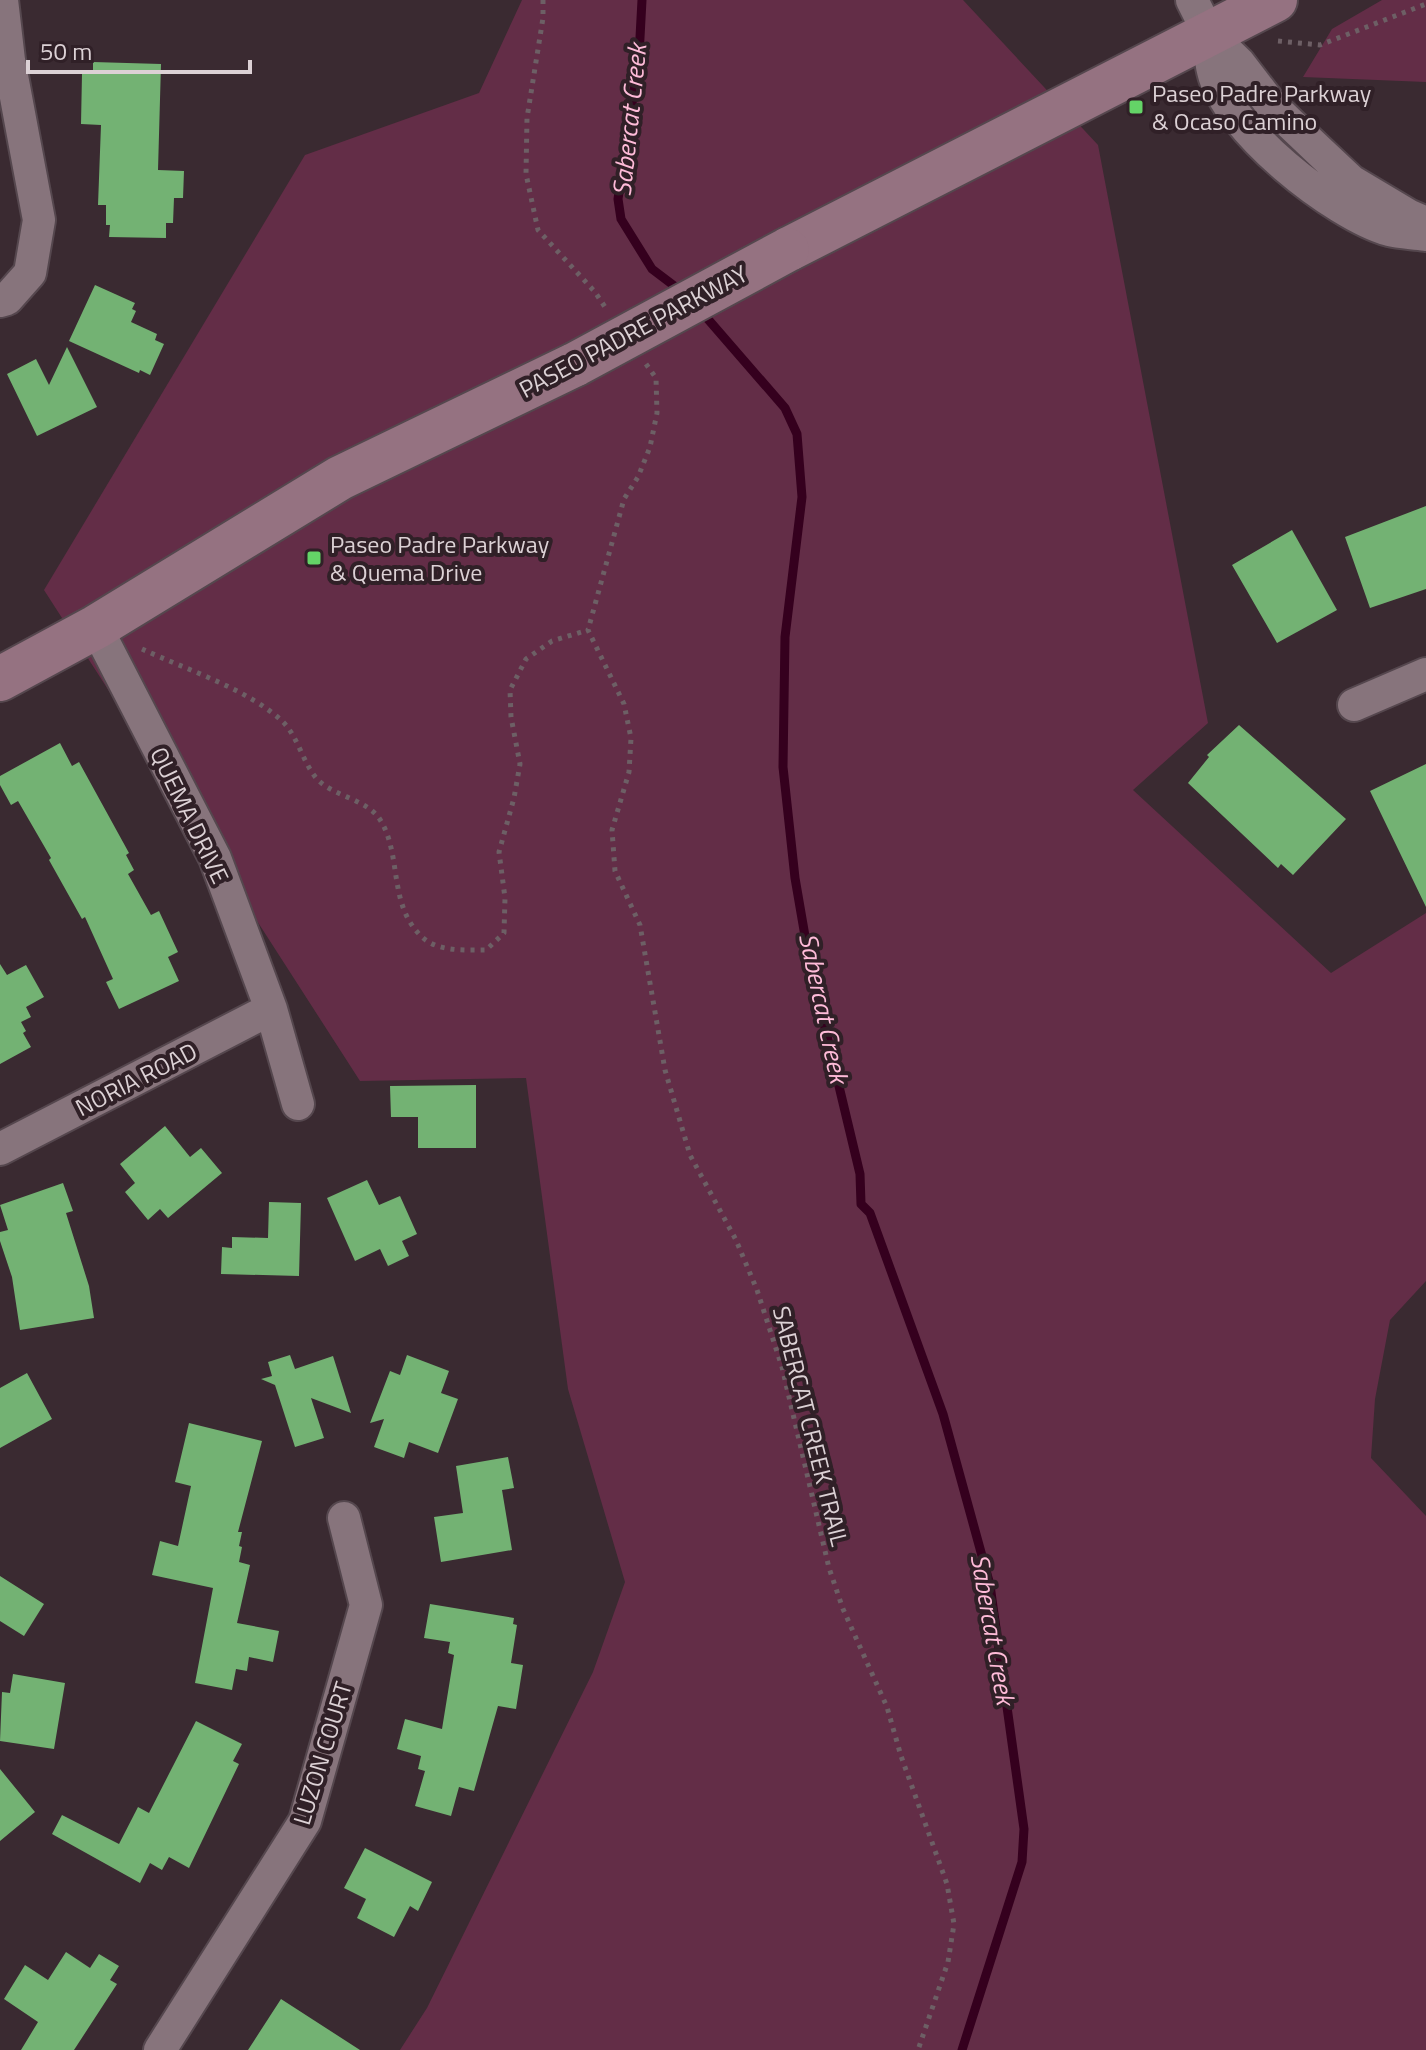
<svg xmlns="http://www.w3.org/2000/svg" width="1426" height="2050" font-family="'Titillium Web',sans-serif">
	<rect width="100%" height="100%" fill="#3a2a31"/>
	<path fill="#632d47" d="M 522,0 L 963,0 L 1098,145 L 1208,723 L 1133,790 L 1331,973 L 1426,913 L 1426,1281 L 1390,1320 L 1375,1399 L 1371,1458 L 1426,1516 L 1426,2050 L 400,2050 L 427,2008 L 593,1672 L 625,1582 L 568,1389 L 526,1078 L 360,1081 L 44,590 L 305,155 L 479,93 Z
		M 1382,0 L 1426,0 L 1426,82 L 1303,77 L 1332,29 Z"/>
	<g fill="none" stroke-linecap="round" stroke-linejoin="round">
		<path stroke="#35001e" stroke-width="9" d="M 642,0 L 639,56 L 618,199 L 621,219 L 652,269 L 681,291
			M 700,310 L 785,408 L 797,434 L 802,497 L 785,637 L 783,767 L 795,878 L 810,965 L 860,1174 L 861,1204 L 870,1213 L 943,1414 L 990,1585 L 1024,1829 L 1022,1862 L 962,2050"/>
	</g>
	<path fill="#73b273" d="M 93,62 L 161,64 L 158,170 L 184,171 L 183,198 L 174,198 L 173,223 L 166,223 L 166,238 L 109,237 L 110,225 L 106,225 L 106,205 L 98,205 L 101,125 L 81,124 L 82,74 L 93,74 Z
		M 95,285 L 135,303 L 132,309 L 136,311 L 131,322 L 157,334 L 155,340 L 164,344 L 150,375 L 140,370 L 139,373 L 69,341 Z
		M 67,347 L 97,407 L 37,436 L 7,374 L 36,359 L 49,385 Z
		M 1426,506 L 1426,589 L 1370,608 L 1345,537 Z
		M 1292,530 L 1337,610 L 1277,643 L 1232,565 Z
		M 1239,725 L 1346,819 L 1293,875 L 1281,864 L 1278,868 L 1188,783 L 1209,757 L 1207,755 Z
		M 60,743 L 72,766 L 79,762 L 129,853 L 126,855 L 134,870 L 128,874 L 151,915 L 159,911 L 178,952 L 168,957 L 179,981 L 119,1009 L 106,982 L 113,979 L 85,917 L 82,919 L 49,860 L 51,858 L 18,801 L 11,805 L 0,785 L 0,776 Z
		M 1426,764 L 1426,907 L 1370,791 Z
		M 0,964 L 7,975 L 26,965 L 44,997 L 26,1007 L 31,1017 L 21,1022 L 26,1031 L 23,1033 L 31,1047 L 0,1064 Z
		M 476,1085 L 476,1148 L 418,1148 L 418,1117 L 391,1117 L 390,1086 Z
		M 165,1126 L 190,1157 L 201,1148 L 222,1173 L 168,1218 L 160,1209 L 148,1220 L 125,1192 L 135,1183 L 120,1164 Z
		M 367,1180 L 379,1205 L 400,1196 L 417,1234 L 402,1241 L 409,1256 L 388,1266 L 380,1249 L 355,1261 L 327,1198 Z
		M 63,1183 L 73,1211 L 66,1213 L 89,1286 L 94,1318 L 20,1330 L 12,1277 L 0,1241 L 0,1232 L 8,1230 L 0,1205 Z
		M 269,1202 L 301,1203 L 299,1276 L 221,1274 L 222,1247 L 232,1248 L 232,1237 L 268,1238 Z
		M 290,1355 L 295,1369 L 333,1356 L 351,1413 L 311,1398 L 324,1438 L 295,1447 L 275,1385 L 261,1379 L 272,1376 L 268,1362 Z
		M 407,1355 L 449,1371 L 441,1393 L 458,1399 L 438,1453 L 409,1442 L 404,1458 L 374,1447 L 384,1419 L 370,1423 L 390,1371 L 400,1375 Z
		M 27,1373 L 52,1419 L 0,1448 L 0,1388 Z
		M 189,1423 L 262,1441 L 238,1532 L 242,1532 L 239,1546 L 242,1547 L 239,1562 L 250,1565 L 237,1623 L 279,1631 L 273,1662 L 249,1657 L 247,1671 L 236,1669 L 232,1690 L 195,1683 L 213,1588 L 152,1575 L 160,1541 L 178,1546 L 191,1486 L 175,1482 Z
		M 508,1457 L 514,1488 L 502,1490 L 512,1550 L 441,1562 L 434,1517 L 463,1513 L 456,1466 Z
		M 0,1576 L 44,1604 L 24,1636 L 0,1621 Z
		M 430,1604 L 514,1618 L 513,1624 L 517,1625 L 511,1663 L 523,1665 L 516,1709 L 498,1706 L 474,1791 L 459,1787 L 451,1816 L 415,1806 L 425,1771 L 418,1769 L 421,1756 L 397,1749 L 405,1719 L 442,1729 L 454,1655 L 448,1653 L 450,1642 L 424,1638 Z
		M 13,1674 L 65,1683 L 54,1749 L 0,1741 L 2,1692 L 10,1693 Z
		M 196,1721 L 242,1744 L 233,1761 L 239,1764 L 189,1868 L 169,1857 L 162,1870 L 150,1863 L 140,1883 L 52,1834 L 62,1815 L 119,1844 L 138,1807 L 149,1813 Z
		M 0,1769 L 35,1812 L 0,1841 Z
		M 365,1848 L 432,1882 L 418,1911 L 410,1906 L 394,1937 L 357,1918 L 366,1899 L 344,1888 Z
		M 66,1952 L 90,1968 L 99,1954 L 119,1966 L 110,1980 L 117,1984 L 74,2050 L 21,2050 L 38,2022 L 4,1999 L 25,1965 L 48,1980 Z
		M 281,1999 L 360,2050 L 248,2050 Z"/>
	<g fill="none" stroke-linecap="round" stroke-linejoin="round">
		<defs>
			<path id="minor" d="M 1192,0 L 1209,34 L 1239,63 L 1272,106 L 1315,147 L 1351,181 L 1408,215 L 1426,223
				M 1209,34 C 1210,46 1210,60 1213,71 C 1226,129 1334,214 1389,230 C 1401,233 1414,233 1426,235
				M 0,301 L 7,299 L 30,273 L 39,220 L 9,60 L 2,0
				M 96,627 L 215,858 L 271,1009 L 298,1104
				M 1354,705 L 1426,674
				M 0,1149 L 271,1009
				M 160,2050 L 305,1821 L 366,1605 L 344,1518"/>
			<path id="secondary" d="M 787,250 L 1275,0
				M 0,679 L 96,627 L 340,478 L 576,364"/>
		</defs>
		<use href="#minor" stroke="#55474e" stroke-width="36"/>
		<use href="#secondary" stroke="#55474e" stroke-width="48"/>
		<path stroke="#6d5f65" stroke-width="5" stroke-dasharray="4 6" stroke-linecap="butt" d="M 543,0 L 543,18 L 527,118 L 526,174 L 538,230 L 595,292 L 605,307
			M 1278,41 L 1320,45 L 1426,4
			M 646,364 L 656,378 L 657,413 L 650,447 L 638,477 L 624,499 L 588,630 L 624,704 L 631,738 L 629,772 L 612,830 L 615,871 L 640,925 L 665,1070 L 690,1155 L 736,1240 L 757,1290 L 782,1367 L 829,1568 L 843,1609 L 887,1707 L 901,1756 L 947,1884 L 954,1924 L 948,1962 L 918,2050
			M 142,649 C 185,669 250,690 283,722 C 298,737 303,763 317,779 C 333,796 365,799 379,818 C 403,854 387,904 422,937 C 438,952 465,950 486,950 L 504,933 L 505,898 L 499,852 L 514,798 L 520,764 L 511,717 L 510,690 L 526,659 L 552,641 L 588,630"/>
		<use href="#minor" stroke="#87747c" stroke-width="32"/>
		<use href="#secondary" stroke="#957281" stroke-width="44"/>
		<defs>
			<path id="secondary-bridge" d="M 576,364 L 787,250"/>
		</defs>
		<use href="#secondary-bridge" stroke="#55474e" stroke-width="48" stroke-linecap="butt"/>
		<use href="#secondary-bridge" stroke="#957281" stroke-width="44"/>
	</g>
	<g fill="#64d467" stroke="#302027" stroke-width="3">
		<rect x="1128" y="99" width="16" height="16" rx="4"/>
		<rect x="306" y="550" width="16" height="16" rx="4"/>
	</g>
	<g text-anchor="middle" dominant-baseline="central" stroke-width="8" stroke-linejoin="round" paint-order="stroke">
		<g font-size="24" fill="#dcd1d5" stroke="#302027" text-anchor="start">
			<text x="1152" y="93">Paseo Padre Parkway<tspan x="1152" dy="28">&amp; Ocaso Camino</tspan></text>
			<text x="330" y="544">Paseo Padre Parkway<tspan x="330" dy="28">&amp; Quema Drive</tspan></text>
		</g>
		<g font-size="24" fill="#dcd1d5" stroke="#302027">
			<text transform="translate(633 331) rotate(-28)">PASEO PADRE PARKWAY</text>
			<text transform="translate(190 815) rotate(64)">QUEMA DRIVE</text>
			<text transform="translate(136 1079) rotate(-27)">NORIA ROAD</text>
			<text transform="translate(811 1426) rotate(76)">SABERCAT CREEK TRAIL</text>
			<text transform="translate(322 1753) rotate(-73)">LUZON COURT</text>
		</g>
		<g font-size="26" font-style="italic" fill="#febbd8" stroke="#302027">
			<text transform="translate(629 120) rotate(-84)">Sabercat Creek</text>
			<text transform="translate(824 1008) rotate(78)">Sabercat Creek</text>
			<text transform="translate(993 1629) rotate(80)">Sabercat Creek</text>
		</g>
	</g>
	<path d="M28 60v12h222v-12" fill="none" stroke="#dcd1d5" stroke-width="4"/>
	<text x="40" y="60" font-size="24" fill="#dcd1d5" stroke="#302027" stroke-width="6" paint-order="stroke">50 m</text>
</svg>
